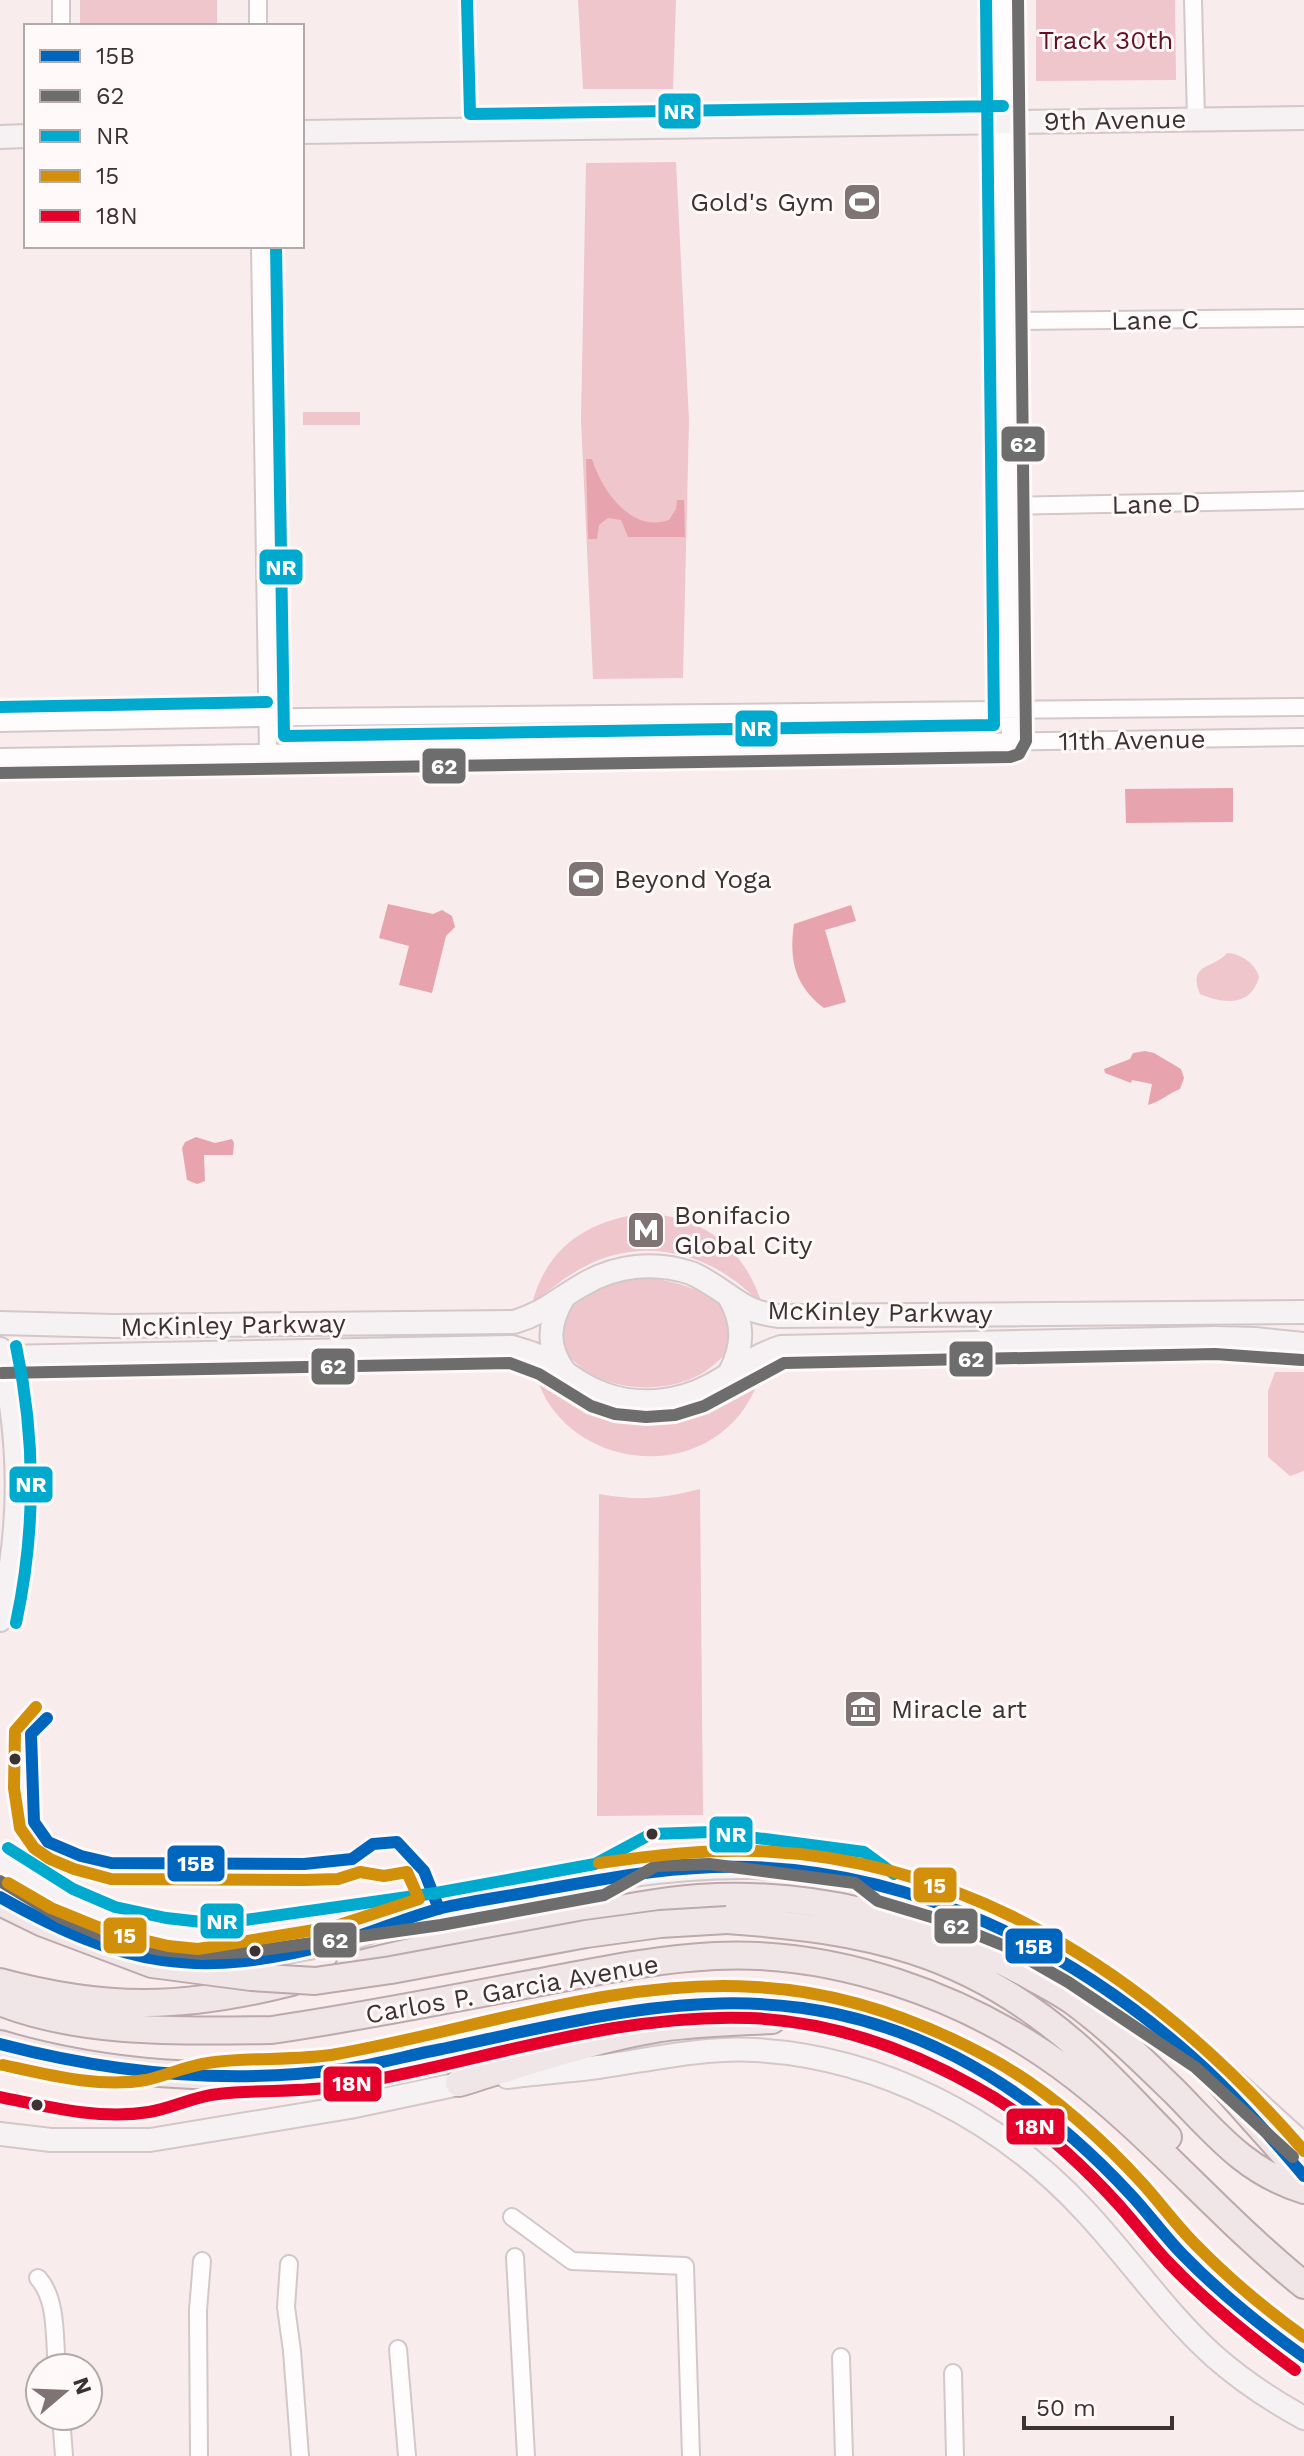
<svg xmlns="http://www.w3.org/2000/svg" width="1304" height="2456" font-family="'Work Sans',sans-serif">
	<rect width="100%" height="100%" fill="#f9eced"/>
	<path fill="#efc6cb" d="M 80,0 L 217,0 L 217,26 L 80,26 Z
		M 578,0 L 676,0 L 673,89 L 583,89 Z
		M 1036,0 L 1175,0 L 1176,80 L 1036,81 Z
		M 676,162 L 689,420 L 683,678 L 593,679 L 581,420 L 586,163 Z
		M 303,412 L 360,412 L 360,425 L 303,425 Z
		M 1227,953 C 1240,953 1256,964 1259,977 C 1251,1007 1223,1004 1200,994 C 1187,963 1214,969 1227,953 Z
		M 644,1213 C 705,1217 745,1248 763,1307 C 722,1259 656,1235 594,1262 C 571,1272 552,1288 532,1304 C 547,1246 588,1221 644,1213 Z
		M 649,1278 C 670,1280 727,1294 731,1320 C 733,1330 729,1343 728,1352 C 717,1362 706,1373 693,1378 C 657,1394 605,1390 576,1363 C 570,1358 562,1352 560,1344 C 552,1312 592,1289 618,1282 C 627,1279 639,1279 649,1278 Z
		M 530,1359 C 586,1423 670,1443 740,1386 C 750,1379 759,1369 768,1360 C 759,1381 751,1402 736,1419 C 684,1477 585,1465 546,1399 C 539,1386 534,1372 530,1359 Z
		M 1275,1372 L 1304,1372 L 1304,1471 L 1290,1476 L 1268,1457 L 1268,1391 Z
		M 700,1489 L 703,1815 L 597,1816 L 599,1494 C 640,1501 660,1499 700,1489 Z"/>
	<path fill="#e8a4ae" d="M 586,459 L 592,459 C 602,491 631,533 669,520 L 676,509 L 677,500 L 684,500 L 685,537 L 628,537 L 621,520 L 608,518 L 599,525 L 597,539 L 588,539 Z
		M 1233,788 L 1233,822 L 1126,823 L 1125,789 Z
		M 388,904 L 433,914 L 442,910 L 452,916 L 455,927 L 446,936 L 432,993 L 399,985 L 409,946 L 379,938 Z
		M 851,905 L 856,921 L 825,930 L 846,1002 L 824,1008 C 794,985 789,959 794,924 Z
		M 1145,1051 L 1154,1053 L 1181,1069 L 1184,1078 L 1180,1089 C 1169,1093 1160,1102 1148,1105 L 1152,1084 L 1132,1080 L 1131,1083 L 1105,1073 L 1104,1069 L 1130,1059 L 1133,1053 Z
		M 196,1137 L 215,1143 L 232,1139 L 234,1143 L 233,1155 L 204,1155 L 205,1181 L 197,1184 L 187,1180 L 182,1148 L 185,1142 Z"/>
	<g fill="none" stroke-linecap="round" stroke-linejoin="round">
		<defs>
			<path id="street" d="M 61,0 L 61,26
				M 258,0 L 258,26
				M 1002,0 L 1010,741
				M 1193,0 L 1196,119
				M 260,246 L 268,752
				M 1006,321 L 1304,318
				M 1008,506 L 1304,500
				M 0,723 L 302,717 L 1304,707
				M 0,757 L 1304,737
				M 512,2217 L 572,2261 L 685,2266 L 691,2456
				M 515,2257 L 526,2456
				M 289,2264 L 286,2307 L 292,2351 L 300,2456
				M 38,2278 C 58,2300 54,2340 57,2368
				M 398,2349 L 407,2456
				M 841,2357 L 844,2456
				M 953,2373 L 955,2456
				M 61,2416 L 64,2456
				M 199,2456 L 198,2310 L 202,2261"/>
			<path id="secondary" d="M 302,132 L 1304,118
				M 0,137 L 26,136
				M 728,1295 C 744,1322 744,1345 730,1372
				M 564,1297 C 548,1323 546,1347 565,1372
				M 0,1323 L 114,1326 L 514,1322 C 545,1313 557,1299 584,1284 C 616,1265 655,1261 691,1273 C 710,1281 725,1294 743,1305 C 754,1312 766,1314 778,1316 L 1304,1312
				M 0,1349 C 22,1438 22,1531 0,1620
				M 0,1357 L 512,1347 C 526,1351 540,1355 552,1363 C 569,1375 584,1387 604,1394 C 639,1407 680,1402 711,1385 C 738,1370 751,1357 781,1347 L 1215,1338 L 1255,1339 L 1304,1344
				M 0,1862 C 36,1883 71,1910 112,1923 C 190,1947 260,1934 339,1923 C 373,1918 407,1914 441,1909 C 545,1891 647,1865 753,1867 C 852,1870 954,1901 1042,1948 C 1077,1967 1110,1991 1144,2013
				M 235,1961 L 337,1943 L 388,1926
				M 1226,2074 L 1304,2145
				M 507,2077 C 537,2073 568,2071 598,2067 C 648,2060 704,2047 755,2050 C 880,2057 1000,2119 1085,2211 C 1129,2258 1166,2313 1214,2356 C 1241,2380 1273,2401 1304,2418
				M 0,2134 L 51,2140 L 150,2140 L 350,2107 L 473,2081"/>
			<path id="primary" d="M 727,1920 C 868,1930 967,1950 1077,2046 C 1109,2074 1138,2107 1168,2137
				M 349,1967 C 414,1950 479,1937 544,1924 C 596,1914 647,1902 699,1898 C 812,1890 926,1920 1025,1973 C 1042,1983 1061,1992 1077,2004 C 1113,2031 1144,2062 1176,2093 C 1216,2134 1246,2172 1304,2190
				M 0,1982 C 107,2011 185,2009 292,1982
				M 0,2002 C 84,2035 183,2031 272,2030 C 360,2017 447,2000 535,1983 C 594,1972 654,1959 715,1956 C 835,1950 965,1996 1061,2066 C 1149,2130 1219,2217 1304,2285
				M 1131,2005 L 1210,2071 L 1304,2176
				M 0,2044 C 105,2075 219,2082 328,2071 C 364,2068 400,2057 435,2050 C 528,2031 623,2005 719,2002 C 785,2000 869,2018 930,2045 C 1003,2077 1065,2128 1121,2184 C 1144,2206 1161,2233 1183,2255 C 1220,2293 1261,2326 1304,2357
				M 459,2083 C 525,2063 593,2039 661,2028 C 698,2023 735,2022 772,2020"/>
		</defs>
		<use href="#street" stroke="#d3c8c9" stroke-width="20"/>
		<use href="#secondary" stroke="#d3c8c9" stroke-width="26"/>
		<use href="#primary" stroke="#bca9ac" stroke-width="30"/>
		<use href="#street" stroke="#fefcfc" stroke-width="16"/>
		<use href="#secondary" stroke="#f6f1f2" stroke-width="22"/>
		<use href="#primary" stroke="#f0e6e8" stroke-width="26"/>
		<defs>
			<path id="primary-bridge" d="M 0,1902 L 43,1923 L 152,1964 L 251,1977 L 315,1981 L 391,1970 L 586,1934 L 660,1924 L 727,1920"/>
		</defs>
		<use href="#primary-bridge" stroke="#bca9ac" stroke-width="30" stroke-linecap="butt"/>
		<use href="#primary-bridge" stroke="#f0e6e8" stroke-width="26"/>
		<defs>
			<path id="bus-1" d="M 47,1718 L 31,1734 L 34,1822 L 48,1842 L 81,1856 L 111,1863 L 304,1864 L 352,1859 L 373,1844 L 397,1842 L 424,1871 L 439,1909
				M 0,1897 C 124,1967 197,1980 336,1943 C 373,1933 408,1916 446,1907 C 474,1901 502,1897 530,1892 C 603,1879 677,1864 751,1867 C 917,1873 1068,1947 1191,2056 C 1232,2092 1268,2134 1304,2176
				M 0,2044 C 111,2073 228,2085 343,2069 C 376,2065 409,2055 442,2049 C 625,2010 778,1966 956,2057 C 1021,2091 1081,2141 1131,2195 C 1149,2214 1164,2236 1183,2255 C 1220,2293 1261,2326 1304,2357"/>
			<path id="bus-2" d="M 0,773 L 1010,757 L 1019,754 L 1026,741 L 1018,0
				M 2,1373 L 510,1363 L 539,1374 L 591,1406 L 615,1414 L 646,1417 L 675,1415 L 704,1406 L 784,1363 L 1215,1354 L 1302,1360
				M 0,1881 L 59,1917 L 105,1937 L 159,1950 L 202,1954 L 248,1952 L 441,1925 L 604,1895 L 656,1866 L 709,1864 L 855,1883 L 878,1901 L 938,1919 L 1005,1946 L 1068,1982 L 1195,2067 L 1293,2157"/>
			<path id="bus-3" d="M 467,0 L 470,114 L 1003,106
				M 276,246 L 284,736 L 994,725 L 986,0
				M 0,707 L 267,702
				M 16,1346 C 36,1439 36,1530 16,1623
				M 8,1848 L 73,1889 L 115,1907 L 166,1918 L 202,1922 L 245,1920 L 436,1893 L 595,1864 L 651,1834 L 711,1832 L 864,1852 L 894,1874"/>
			<path id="bus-4" d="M 599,1863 C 651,1856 704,1849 756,1851 C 979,1859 1163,1987 1304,2151
				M 8,1883 L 51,1908 L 110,1932 L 168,1946 L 198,1949 L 333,1927 L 419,1899 L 407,1872 L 384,1876 L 360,1872 L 338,1879 L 304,1880 L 111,1879 L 74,1869 L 50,1859 L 34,1848 L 20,1828 L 14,1788 L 15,1731 L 36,1707
				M 3,2065 C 49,2075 99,2088 146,2080 C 169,2075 191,2064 215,2062 C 256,2057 297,2061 337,2054 C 473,2030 617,1978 755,1987 C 837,1991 916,2018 988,2057 C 1046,2088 1098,2135 1143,2184 C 1161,2204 1176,2225 1195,2244 C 1228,2278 1265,2309 1304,2337"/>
			<path id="bus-5" d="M 0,2097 C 48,2107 100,2120 149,2112 C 173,2108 195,2096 218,2094 C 259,2089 300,2093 340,2086 C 476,2064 610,2013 749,2018 C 828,2021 906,2048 974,2086 C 1028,2115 1076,2158 1118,2204 C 1135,2223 1151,2244 1169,2263 C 1207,2303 1250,2337 1295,2370"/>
		</defs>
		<use href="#bus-1" stroke="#fff9f9" stroke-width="18"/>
		<use href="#bus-2" stroke="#fff9f9" stroke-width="18"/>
		<use href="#bus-3" stroke="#fff9f9" stroke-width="18"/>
		<use href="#bus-4" stroke="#fff9f9" stroke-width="18"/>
		<use href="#bus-5" stroke="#fff9f9" stroke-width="18"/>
		<use href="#bus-1" stroke="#0065bd" stroke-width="12"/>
		<use href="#bus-2" stroke="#6d6d6d" stroke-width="12"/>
		<use href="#bus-3" stroke="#00a9ce" stroke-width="12"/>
		<use href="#bus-4" stroke="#d28f0a" stroke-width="12"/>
		<use href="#bus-5" stroke="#e4002b" stroke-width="12"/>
	</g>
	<defs>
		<symbol id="stadium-square" viewBox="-11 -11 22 22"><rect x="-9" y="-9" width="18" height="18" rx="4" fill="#7f7374" stroke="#fff9f9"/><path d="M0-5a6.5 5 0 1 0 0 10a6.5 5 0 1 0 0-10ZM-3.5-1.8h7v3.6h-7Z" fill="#fff"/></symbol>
		<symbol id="metro-square" viewBox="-11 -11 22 22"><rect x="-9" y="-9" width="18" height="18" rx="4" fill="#7f7374" stroke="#fff9f9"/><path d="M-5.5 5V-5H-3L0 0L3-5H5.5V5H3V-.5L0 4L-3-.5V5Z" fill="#fff"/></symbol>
		<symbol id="museum-square" viewBox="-11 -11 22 22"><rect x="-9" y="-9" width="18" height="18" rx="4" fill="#7f7374" stroke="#fff9f9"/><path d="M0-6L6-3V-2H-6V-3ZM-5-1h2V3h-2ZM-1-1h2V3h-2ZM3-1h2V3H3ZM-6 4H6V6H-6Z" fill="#fff"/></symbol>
	</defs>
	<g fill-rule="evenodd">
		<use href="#stadium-square" x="840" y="180" width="44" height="44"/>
		<use href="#stadium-square" x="564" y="857" width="44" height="44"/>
		<use href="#metro-square" x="624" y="1208" width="44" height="44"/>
		<use href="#museum-square" x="841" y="1687" width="44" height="44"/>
	</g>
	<g fill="#3d3233" stroke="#fff9f9" stroke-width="3">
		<circle cx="15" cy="1759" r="7"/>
		<circle cx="652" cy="1834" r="7"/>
		<circle cx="255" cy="1951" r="7"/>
		<circle cx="37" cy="2105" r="7"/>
	</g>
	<g text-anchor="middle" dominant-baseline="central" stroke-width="6" stroke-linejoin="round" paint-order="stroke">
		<g font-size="26" fill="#631127" stroke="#fff9f9">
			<text x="1106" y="40">Track 30th</text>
		</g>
		<g font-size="26" fill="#3d3233" stroke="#fff9f9">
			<text transform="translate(1115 120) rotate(-1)">9th Avenue</text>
			<text transform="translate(1155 320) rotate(-1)">Lane C</text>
			<text transform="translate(1156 504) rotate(-1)">Lane D</text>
			<text transform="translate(1132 740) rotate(-1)">11th Avenue</text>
			<text transform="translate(880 1312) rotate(1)">McKinley Parkway</text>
			<text transform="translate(233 1325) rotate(-1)">McKinley Parkway</text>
			<text transform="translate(512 1989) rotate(-10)">Carlos P. Garcia Avenue</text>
		</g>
		<g font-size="26" fill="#3d3233" stroke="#fff9f9" text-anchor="start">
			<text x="834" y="202" text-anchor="end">Gold's Gym</text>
			<text x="614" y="879">Beyond Yoga</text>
			<text x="674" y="1215">Bonifacio<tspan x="674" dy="30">Global City</tspan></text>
			<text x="891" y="1709">Miracle art</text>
		</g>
	</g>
	<g stroke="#fff9f9" stroke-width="3">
		<rect x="657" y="92" width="45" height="38" rx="8" fill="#00a9ce"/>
		<rect x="1000" y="425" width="46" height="38" rx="8" fill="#6d6d6d"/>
		<rect x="258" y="548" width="46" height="38" rx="8" fill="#00a9ce"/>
		<rect x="734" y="709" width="45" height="39" rx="8" fill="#00a9ce"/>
		<rect x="421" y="747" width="46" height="38" rx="8" fill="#6d6d6d"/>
		<rect x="948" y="1340" width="46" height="38" rx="8" fill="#6d6d6d"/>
		<rect x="310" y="1347" width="46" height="39" rx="8" fill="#6d6d6d"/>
		<rect x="8" y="1465" width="46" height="39" rx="8" fill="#00a9ce"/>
		<rect x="708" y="1815" width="46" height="39" rx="8" fill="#00a9ce"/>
		<rect x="166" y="1844" width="60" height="39" rx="8" fill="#0065bd"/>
		<rect x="912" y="1866" width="46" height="38" rx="8" fill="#d28f0a"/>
		<rect x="199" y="1902" width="46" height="38" rx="8" fill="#00a9ce"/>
		<rect x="933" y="1907" width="46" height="38" rx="8" fill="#6d6d6d"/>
		<rect x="102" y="1916" width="46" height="39" rx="8" fill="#d28f0a"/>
		<rect x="312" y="1921" width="46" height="38" rx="8" fill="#6d6d6d"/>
		<rect x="1004" y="1927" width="60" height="38" rx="8" fill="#0065bd"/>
		<rect x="322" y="2065" width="61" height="38" rx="8" fill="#e4002b"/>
		<rect x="1005" y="2107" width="61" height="39" rx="8" fill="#e4002b"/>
	</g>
	<g font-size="22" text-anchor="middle" font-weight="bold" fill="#fff">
		<text x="679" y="119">NR</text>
		<text x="1023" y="452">62</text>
		<text x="281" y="575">NR</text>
		<text x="756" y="736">NR</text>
		<text x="444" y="774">62</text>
		<text x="971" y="1367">62</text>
		<text x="333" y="1374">62</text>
		<text x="31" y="1492">NR</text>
		<text x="731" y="1842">NR</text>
		<text x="196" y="1871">15B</text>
		<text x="935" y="1893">15</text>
		<text x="222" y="1929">NR</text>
		<text x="956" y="1934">62</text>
		<text x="125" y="1943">15</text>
		<text x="335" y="1948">62</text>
		<text x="1034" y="1954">15B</text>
		<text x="352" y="2091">18N</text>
		<text x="1035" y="2134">18N</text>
	</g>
	<rect x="24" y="24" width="280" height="224" fill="#fff9f9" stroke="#b1a9aa" stroke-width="2"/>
	<rect x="40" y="50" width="40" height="12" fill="#0065bd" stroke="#b1a9aa" stroke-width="2"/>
	<text x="96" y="64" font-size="24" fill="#3d3233">15B</text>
	<rect x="40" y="90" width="40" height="12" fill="#6d6d6d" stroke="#b1a9aa" stroke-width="2"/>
	<text x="96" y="104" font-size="24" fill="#3d3233">62</text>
	<rect x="40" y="130" width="40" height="12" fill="#00a9ce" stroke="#b1a9aa" stroke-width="2"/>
	<text x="96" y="144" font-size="24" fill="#3d3233">NR</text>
	<rect x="40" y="170" width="40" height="12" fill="#d28f0a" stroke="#b1a9aa" stroke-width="2"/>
	<text x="96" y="184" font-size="24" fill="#3d3233">15</text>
	<rect x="40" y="210" width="40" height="12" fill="#e4002b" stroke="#b1a9aa" stroke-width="2"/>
	<text x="96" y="224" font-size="24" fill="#3d3233">18N</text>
	<g transform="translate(64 2392) rotate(71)"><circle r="38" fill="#fff9f9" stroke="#b1a9aa" stroke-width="2"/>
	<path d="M0-6L14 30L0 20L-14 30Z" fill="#7f7374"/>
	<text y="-12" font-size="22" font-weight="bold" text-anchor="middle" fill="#3d3233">N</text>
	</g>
	<path d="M1024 2416v12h148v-12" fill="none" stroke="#3d3233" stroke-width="4"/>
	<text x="1036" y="2416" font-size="24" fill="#3d3233" stroke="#fff9f9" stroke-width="6" paint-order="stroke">50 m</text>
</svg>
